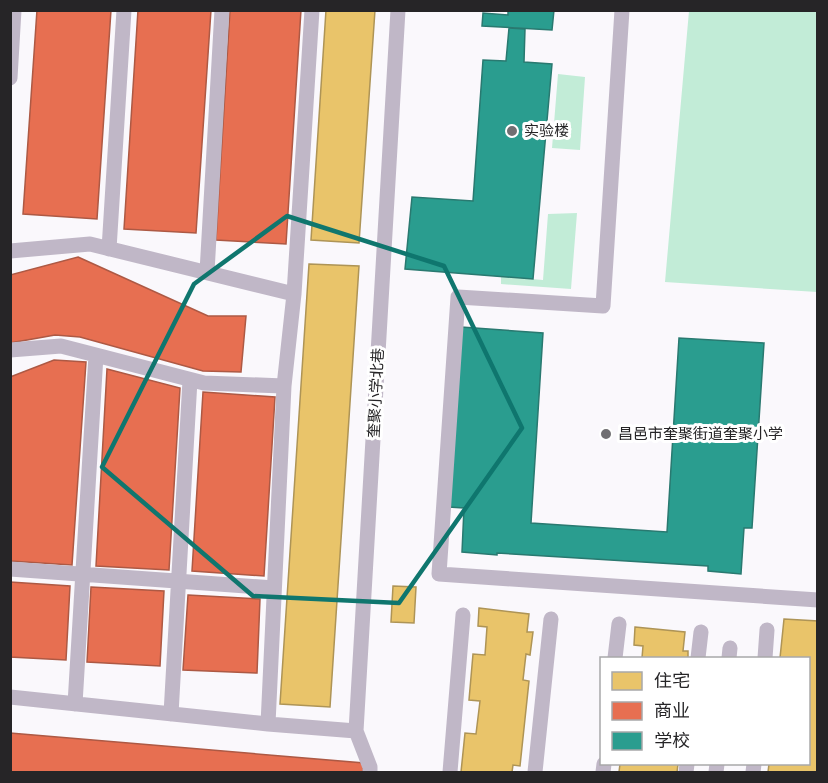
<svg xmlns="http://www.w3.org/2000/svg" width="828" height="783" font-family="'DejaVu Sans','Noto Sans SC',sans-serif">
	<rect width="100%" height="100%" fill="#faf8fc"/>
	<path fill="#c2ecd7" d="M 689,11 L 817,11 L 817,292 L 665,282 Z
		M 558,74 L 585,77 L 580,150 L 552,148 Z
		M 577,213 L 571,289 L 501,284 L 501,276 L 543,280 L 548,214 Z"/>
	<path fill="#e9c46a" stroke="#ae9456" stroke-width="1.5" d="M 326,10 L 375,10 L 359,243 L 311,240 Z
		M 309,264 L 359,266 L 330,707 L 280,704 Z
		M 393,586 L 416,587 L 414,623 L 391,622 Z
		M 479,608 L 529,614 L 527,632 L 533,632 L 530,655 L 526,654 L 523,680 L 529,681 L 520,766 L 513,765 L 512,772 L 461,772 L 465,733 L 476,734 L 480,701 L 469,700 L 473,654 L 485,655 L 487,627 L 478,626 Z
		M 784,619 L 818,621 L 818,772 L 768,772 L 769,764 L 808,764 L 808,658 L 780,658 Z
		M 635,627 L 685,632 L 683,651 L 688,651 L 688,658 L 642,658 L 643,646 L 634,645 Z
		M 620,764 L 678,764 L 677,772 L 619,772 Z"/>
	<path fill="#e76f51" stroke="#ad5944" stroke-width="1.5" d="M 37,10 L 111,10 L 97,219 L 23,214 Z
		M 138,10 L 211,10 L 196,233 L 124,229 Z
		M 230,10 L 301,10 L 286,244 L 216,240 Z
		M 78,257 L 208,316 L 246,316 L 241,372 L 203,371 L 80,337 L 55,335 L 10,343 L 10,275 Z
		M 54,360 L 86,362 L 72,565 L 10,561 L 10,377 Z
		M 107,369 L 180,388 L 169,570 L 96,566 Z
		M 203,392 L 275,397 L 264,576 L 192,571 Z
		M 10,582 L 70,586 L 66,660 L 10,657 Z
		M 91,587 L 164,591 L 160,666 L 87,662 Z
		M 188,595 L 260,599 L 257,673 L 183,670 Z
		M 10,733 L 364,763 L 363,772 L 10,772 Z"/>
	<path fill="#2a9d8f" stroke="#297970" stroke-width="1.5" d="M 508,10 L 554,10 L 552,30 L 482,26 L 483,13 L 508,15 Z
		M 509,28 L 525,29 L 524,62 L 552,64 L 533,279 L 405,269 L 412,197 L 473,201 L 483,60 L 506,61 Z
		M 461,327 L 543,333 L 531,523 L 667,532 L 679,338 L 764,343 L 752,528 L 744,528 L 741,574 L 708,571 L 708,566 L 497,553 L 497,555 L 462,552 L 464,508 L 449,507 Z"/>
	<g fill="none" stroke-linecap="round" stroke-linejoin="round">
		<path stroke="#c0b7c7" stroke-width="15" d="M 622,10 L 603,306 L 458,297 L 439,574 L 818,600
			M 10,78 L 14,10
			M 109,249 L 124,10
			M 10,251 L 90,244 L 294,294
			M 207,272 L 222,10
			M 10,350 L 61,346 L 204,383 L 284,386
			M 10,569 L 274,588
			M 615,658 L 619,624
			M 698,658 L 701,632
			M 729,658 L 730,648
			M 765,658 L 767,630
			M 10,697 L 268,724 L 284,386 L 294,294 L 312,10
			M 75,704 L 96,355
			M 171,714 L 190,380
			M 268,724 L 356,731
			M 370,772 L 370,767 L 356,731 L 398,10
			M 450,772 L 463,615
			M 535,772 L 551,619
			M 603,772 L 604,764
			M 686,772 L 687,764
			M 716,772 L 717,764
			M 753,772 L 754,764"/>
	</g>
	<path fill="none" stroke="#0f766e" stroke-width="4.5" stroke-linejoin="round" d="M 287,216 L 444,266 L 522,428 L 399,603 L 253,596 L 102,467 L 194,284 Z"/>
	<g fill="#706f72" stroke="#fff" stroke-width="2">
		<circle cx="512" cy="131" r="6"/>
		<circle cx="606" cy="434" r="6"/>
	</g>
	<g text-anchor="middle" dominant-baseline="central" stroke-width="6" stroke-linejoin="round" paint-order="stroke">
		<g font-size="15" fill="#262527" stroke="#fff" text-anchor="start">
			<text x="524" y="131">实验楼</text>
			<text x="618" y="434">昌邑市奎聚街道奎聚小学</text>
		</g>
		<g font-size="15" fill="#262527" stroke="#fff">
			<text transform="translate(376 393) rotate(-87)">奎聚小学北巷</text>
		</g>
	</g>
	<rect width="828" height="783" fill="none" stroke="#262527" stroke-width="24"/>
	<rect x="600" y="657" width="210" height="108" fill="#ffffff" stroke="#a8a8a9" stroke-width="1.5"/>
	<rect x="612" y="672" width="30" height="18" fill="#e9c46a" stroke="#a8a8a9" stroke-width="1.5"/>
	<text x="654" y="687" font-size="18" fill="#262527">住宅</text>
	<rect x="612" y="702" width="30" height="18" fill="#e76f51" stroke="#a8a8a9" stroke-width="1.5"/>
	<text x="654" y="717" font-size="18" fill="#262527">商业</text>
	<rect x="612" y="732" width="30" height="18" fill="#2a9d8f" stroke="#a8a8a9" stroke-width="1.5"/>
	<text x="654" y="747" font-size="18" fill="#262527">学校</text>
</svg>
